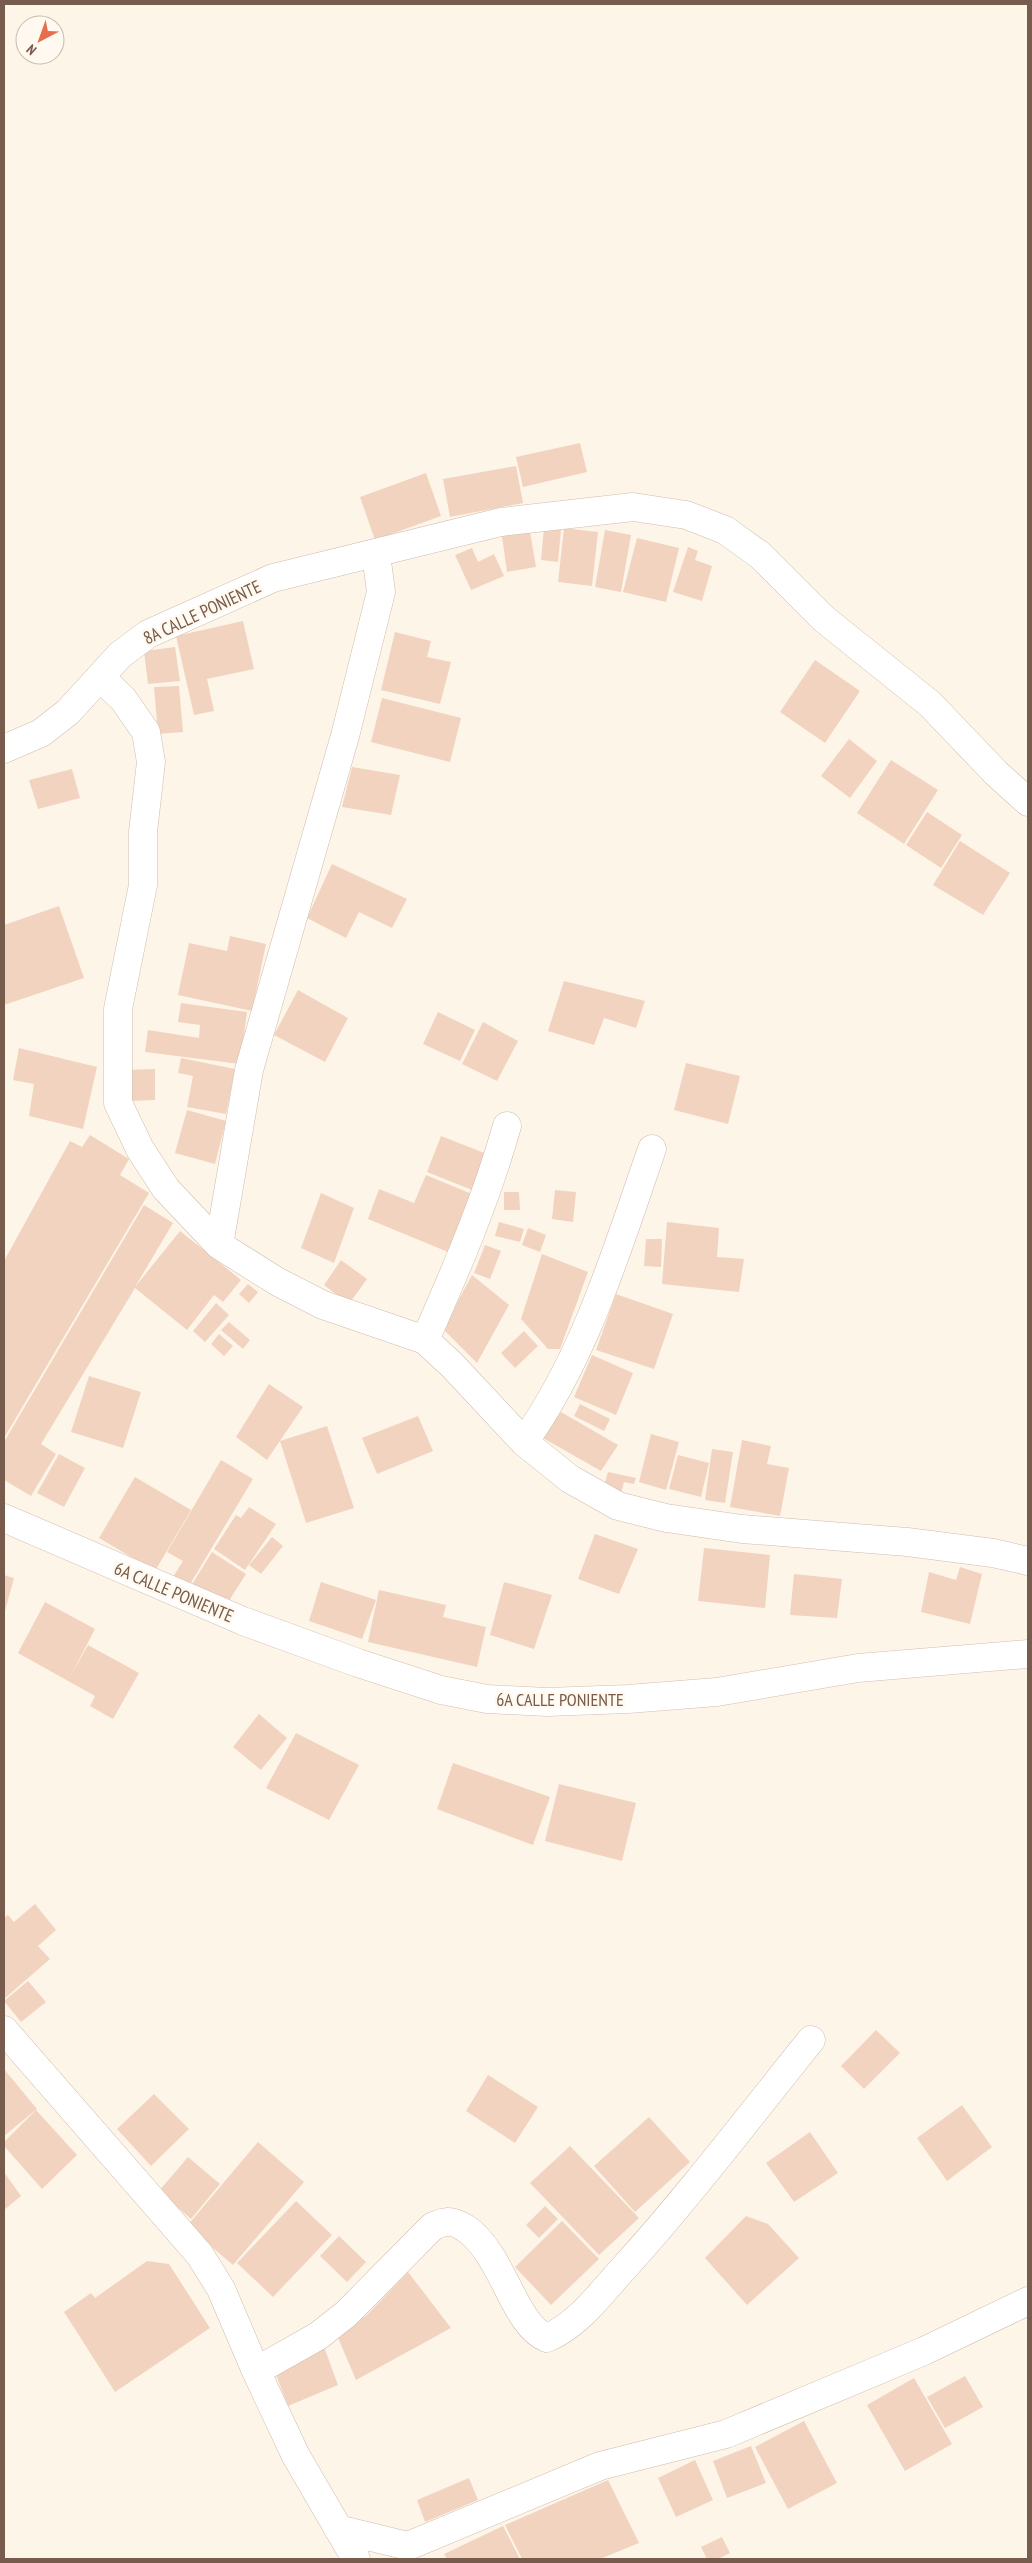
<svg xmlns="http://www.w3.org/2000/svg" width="1032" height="2563" font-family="'PT Sans Narrow',sans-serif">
	<rect width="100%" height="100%" fill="#fdf5e8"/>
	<path fill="#f2d3c0" d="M 580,443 L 587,472 L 523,487 L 516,457 Z
		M 516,466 L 523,503 L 450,517 L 443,479 Z
		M 426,473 L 441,516 L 375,540 L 360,497 Z
		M 544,528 L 561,530 L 558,562 L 541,560 Z
		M 564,528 L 598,532 L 592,586 L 558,582 Z
		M 605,530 L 631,535 L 621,592 L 595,587 Z
		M 530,532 L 536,567 L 507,572 L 502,536 Z
		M 637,538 L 679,548 L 666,602 L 623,592 Z
		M 688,547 L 698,551 L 695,560 L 712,566 L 702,601 L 673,592 Z
		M 472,548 L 478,562 L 494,554 L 504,576 L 471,590 L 455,555 Z
		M 243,621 L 254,669 L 207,679 L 214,711 L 194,715 L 176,636 Z
		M 395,632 L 431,641 L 427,657 L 451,662 L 440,704 L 381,690 Z
		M 175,647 L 180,681 L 148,684 L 144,651 Z
		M 815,660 L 860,691 L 825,743 L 780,712 Z
		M 179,686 L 183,732 L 158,734 L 154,687 Z
		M 382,698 L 461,718 L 450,762 L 371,742 Z
		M 849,739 L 877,761 L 850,798 L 821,776 Z
		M 891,760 L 938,790 L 904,844 L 857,813 Z
		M 352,767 L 400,775 L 391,815 L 342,807 Z
		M 72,769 L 80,798 L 38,809 L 29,780 Z
		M 927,812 L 962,835 L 941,868 L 906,845 Z
		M 960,841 L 1010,873 L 983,915 L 933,885 Z
		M 332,864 L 407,899 L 392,928 L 359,912 L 346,938 L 307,918 Z
		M 59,906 L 84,978 L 4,1005 L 4,925 Z
		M 230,936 L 266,944 L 252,1011 L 178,995 L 189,943 L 227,951 Z
		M 564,981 L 645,1001 L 636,1028 L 604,1018 L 594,1045 L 548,1031 Z
		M 298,990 L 348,1018 L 325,1062 L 274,1035 Z
		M 181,1003 L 247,1012 L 240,1064 L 145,1052 L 148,1030 L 199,1038 L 200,1025 L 178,1022 Z
		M 438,1012 L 475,1030 L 460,1061 L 423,1044 Z
		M 483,1022 L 518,1041 L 497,1081 L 462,1064 Z
		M 19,1048 L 97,1067 L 83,1129 L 29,1116 L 34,1084 L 13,1080 Z
		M 181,1058 L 235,1069 L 226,1114 L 187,1107 L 193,1076 L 178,1073 Z
		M 686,1063 L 740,1076 L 728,1124 L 674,1110 Z
		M 155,1069 L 155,1100 L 128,1101 L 126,1070 Z
		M 187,1110 L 226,1121 L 215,1164 L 175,1153 Z
		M 90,1135 L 129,1159 L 120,1175 L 149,1193 L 4,1438 L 4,1261 L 70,1141 L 82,1147 Z
		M 441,1136 L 487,1154 L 472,1190 L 427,1172 Z
		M 426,1175 L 472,1194 L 448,1252 L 368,1219 L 379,1189 L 414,1203 Z
		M 555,1190 L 576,1192 L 573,1222 L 552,1219 Z
		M 504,1192 L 519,1192 L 520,1210 L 504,1210 Z
		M 321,1193 L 354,1208 L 334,1263 L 301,1248 Z
		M 144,1205 L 173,1223 L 135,1287 L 180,1231 L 241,1280 L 223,1302 L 214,1295 L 187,1330 L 135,1288 L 41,1444 L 56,1454 L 31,1496 L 4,1480 L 4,1442 Z
		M 499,1222 L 524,1229 L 520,1242 L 495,1236 Z
		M 667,1222 L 719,1228 L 717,1257 L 744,1259 L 739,1292 L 662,1284 Z
		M 528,1228 L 546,1235 L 540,1252 L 522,1245 Z
		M 646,1239 L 662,1239 L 661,1267 L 644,1266 Z
		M 485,1245 L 501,1251 L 490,1279 L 474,1273 Z
		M 542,1254 L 588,1272 L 560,1349 L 548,1349 L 521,1319 Z
		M 341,1260 L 367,1279 L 349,1304 L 324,1285 Z
		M 472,1275 L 509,1305 L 477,1363 L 443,1329 Z
		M 248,1284 L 258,1292 L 249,1303 L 239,1294 Z
		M 616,1294 L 673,1314 L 654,1369 L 596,1350 Z
		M 216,1303 L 229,1315 L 205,1342 L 193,1331 Z
		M 229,1322 L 250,1340 L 243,1349 L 221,1330 Z
		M 524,1331 L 538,1346 L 515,1368 L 501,1353 Z
		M 219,1334 L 233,1346 L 224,1356 L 211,1344 Z
		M 592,1355 L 633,1373 L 616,1415 L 574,1397 Z
		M 89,1376 L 141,1392 L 123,1448 L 71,1432 Z
		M 269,1384 L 303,1407 L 267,1460 L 236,1437 Z
		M 580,1404 L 610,1419 L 604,1431 L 574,1416 Z
		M 561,1412 L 618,1445 L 601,1471 L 543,1438 Z
		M 418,1416 L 433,1451 L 377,1474 L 362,1438 Z
		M 327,1426 L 354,1508 L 306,1523 L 280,1441 Z
		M 651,1434 L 679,1442 L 666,1490 L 639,1482 Z
		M 742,1440 L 771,1446 L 767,1464 L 789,1468 L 780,1516 L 730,1507 Z
		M 712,1449 L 733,1452 L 725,1503 L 705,1500 Z
		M 59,1454 L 85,1468 L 64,1507 L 37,1493 Z
		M 678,1455 L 709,1463 L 701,1497 L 669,1489 Z
		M 221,1460 L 253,1479 L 189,1586 L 173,1577 L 183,1561 L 167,1552 Z
		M 608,1472 L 636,1478 L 634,1484 L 624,1482 L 621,1494 L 603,1489 Z
		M 135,1477 L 191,1510 L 155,1571 L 99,1538 Z
		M 249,1507 L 276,1524 L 245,1570 L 214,1549 L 236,1515 L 241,1518 Z
		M 595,1534 L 638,1549 L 619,1594 L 578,1579 Z
		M 272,1537 L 283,1546 L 261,1574 L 249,1565 Z
		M 704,1548 L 770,1555 L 765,1608 L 698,1601 Z
		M 212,1552 L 246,1574 L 225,1607 L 191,1586 Z
		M 960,1567 L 982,1574 L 970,1624 L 921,1612 L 929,1572 L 956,1580 Z
		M 794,1574 L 842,1579 L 837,1618 L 790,1615 Z
		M 4,1575 L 14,1578 L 4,1615 Z
		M 321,1582 L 376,1600 L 362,1639 L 309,1621 Z
		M 504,1582 L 552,1595 L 534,1649 L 490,1635 Z
		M 379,1590 L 446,1605 L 443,1617 L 486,1627 L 477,1667 L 368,1642 Z
		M 45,1602 L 95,1629 L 71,1675 L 88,1645 L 139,1673 L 113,1719 L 90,1706 L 95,1696 L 18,1653 Z
		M 259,1714 L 287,1738 L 261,1770 L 233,1747 Z
		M 296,1733 L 359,1765 L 329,1820 L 266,1788 Z
		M 453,1763 L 550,1797 L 533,1845 L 437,1809 Z
		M 559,1784 L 636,1803 L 622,1861 L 545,1841 Z
		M 35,1904 L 56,1930 L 38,1946 L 50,1959 L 4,1999 L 4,1918 L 8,1915 L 14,1922 Z
		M 28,1981 L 46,2002 L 21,2022 L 4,2001 Z
		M 876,2030 L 900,2053 L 864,2089 L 841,2066 Z
		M 4,2069 L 37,2109 L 4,2136 Z
		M 488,2075 L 538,2107 L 515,2143 L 466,2111 Z
		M 154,2094 L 189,2129 L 151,2166 L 117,2129 Z
		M 962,2105 L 992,2147 L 947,2181 L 917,2138 Z
		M 36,2110 L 77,2155 L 42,2189 L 4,2146 L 4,2142 Z
		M 649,2117 L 690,2162 L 635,2212 L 594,2166 Z
		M 810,2132 L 838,2173 L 794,2202 L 766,2163 Z
		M 258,2142 L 304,2182 L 233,2265 L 187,2226 Z
		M 570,2146 L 639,2218 L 599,2255 L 530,2183 Z
		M 188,2157 L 220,2184 L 191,2219 L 159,2191 Z
		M 4,2172 L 21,2196 L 4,2210 Z
		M 296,2201 L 332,2235 L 273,2297 L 237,2263 Z
		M 545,2206 L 558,2219 L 539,2238 L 526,2225 Z
		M 746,2216 L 768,2224 L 799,2258 L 747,2305 L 705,2258 Z
		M 562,2221 L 599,2259 L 551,2305 L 515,2267 Z
		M 339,2236 L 366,2262 L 347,2282 L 320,2256 Z
		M 147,2261 L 169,2264 L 210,2328 L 115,2392 L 64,2312 L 91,2293 L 95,2298 Z
		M 408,2272 L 451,2328 L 356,2380 L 336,2333 L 366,2316 Z
		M 323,2344 L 338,2385 L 288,2406 L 273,2367 Z
		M 965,2376 L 983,2407 L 945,2428 L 927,2397 Z
		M 914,2378 L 952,2444 L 905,2471 L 867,2405 Z
		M 804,2421 L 837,2483 L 788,2509 L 755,2447 Z
		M 751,2446 L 766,2483 L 727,2498 L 713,2461 Z
		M 695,2460 L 713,2500 L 676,2517 L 658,2478 Z
		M 469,2478 L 478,2500 L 425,2522 L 417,2500 Z
		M 608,2480 L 639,2543 L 600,2559 L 522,2559 L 505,2525 Z
		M 503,2526 L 520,2559 L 447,2559 L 444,2554 Z
		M 722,2537 L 730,2553 L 718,2559 L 707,2559 L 701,2547 Z"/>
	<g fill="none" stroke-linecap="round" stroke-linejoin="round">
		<defs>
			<path id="street" d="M 101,678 L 123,699 L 146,732 L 151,762 L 143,832 L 143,885 L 118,1009 L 118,1103 L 140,1149 L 166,1189 L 219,1245 L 278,1282 L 323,1305 L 425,1340 L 452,1365 L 524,1442 L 570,1479 L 618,1506 L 666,1518 L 742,1529 L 907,1542 L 993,1553 L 1028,1561
				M 4,749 L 41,733 L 68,712 L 120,655 L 148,634 L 273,578 L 501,522 L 633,507 L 686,515 L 725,530 L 760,555 L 824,619 L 930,704 L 996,773 L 1028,802
				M 219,1245 L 249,1070 L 345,736 L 381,592 L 376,554
				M 425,1340 C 456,1270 486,1200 507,1126
				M 524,1442 C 586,1355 617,1249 652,1149
				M 4,2030 L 200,2255 L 221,2289 L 256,2371 L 296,2456 L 356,2559
				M 256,2371 L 318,2336 L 346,2314 L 432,2227 C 436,2225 442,2222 447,2222 C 453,2221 460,2225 465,2228 C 503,2253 514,2326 547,2338 C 578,2325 601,2293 623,2269 C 689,2196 749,2117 811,2040
				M 338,2529 L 408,2546 L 600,2466 L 726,2434 L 924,2351 L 1028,2301"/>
			<path id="secondary" d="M 4,1518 L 243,1621 L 358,1663 L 441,1690 L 487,1699 L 547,1702 L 628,1699 L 717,1692 L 858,1668 L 1028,1654"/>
		</defs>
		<use href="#street" stroke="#cfbcae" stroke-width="29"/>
		<use href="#secondary" stroke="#d4beae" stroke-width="29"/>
		<use href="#street" stroke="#fff" stroke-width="28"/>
		<use href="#secondary" stroke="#fff" stroke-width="28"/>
	</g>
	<g text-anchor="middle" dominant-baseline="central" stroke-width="5" stroke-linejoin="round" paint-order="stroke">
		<g font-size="18" fill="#775b4c" stroke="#fff9ef">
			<text transform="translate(202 612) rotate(-25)">8A CALLE PONIENTE</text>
			<text transform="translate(174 1592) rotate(23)">6A CALLE PONIENTE</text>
			<text x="560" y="1699">6A CALLE PONIENTE</text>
		</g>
	</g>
	<rect width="1032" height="2563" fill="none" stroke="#775b4c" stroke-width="10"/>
	<g transform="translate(40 40) rotate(221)"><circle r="24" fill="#fff9ef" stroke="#c9baae"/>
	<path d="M0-4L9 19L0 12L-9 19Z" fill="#e66e4e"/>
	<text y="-8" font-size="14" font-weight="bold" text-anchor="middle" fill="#775b4c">N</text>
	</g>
</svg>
